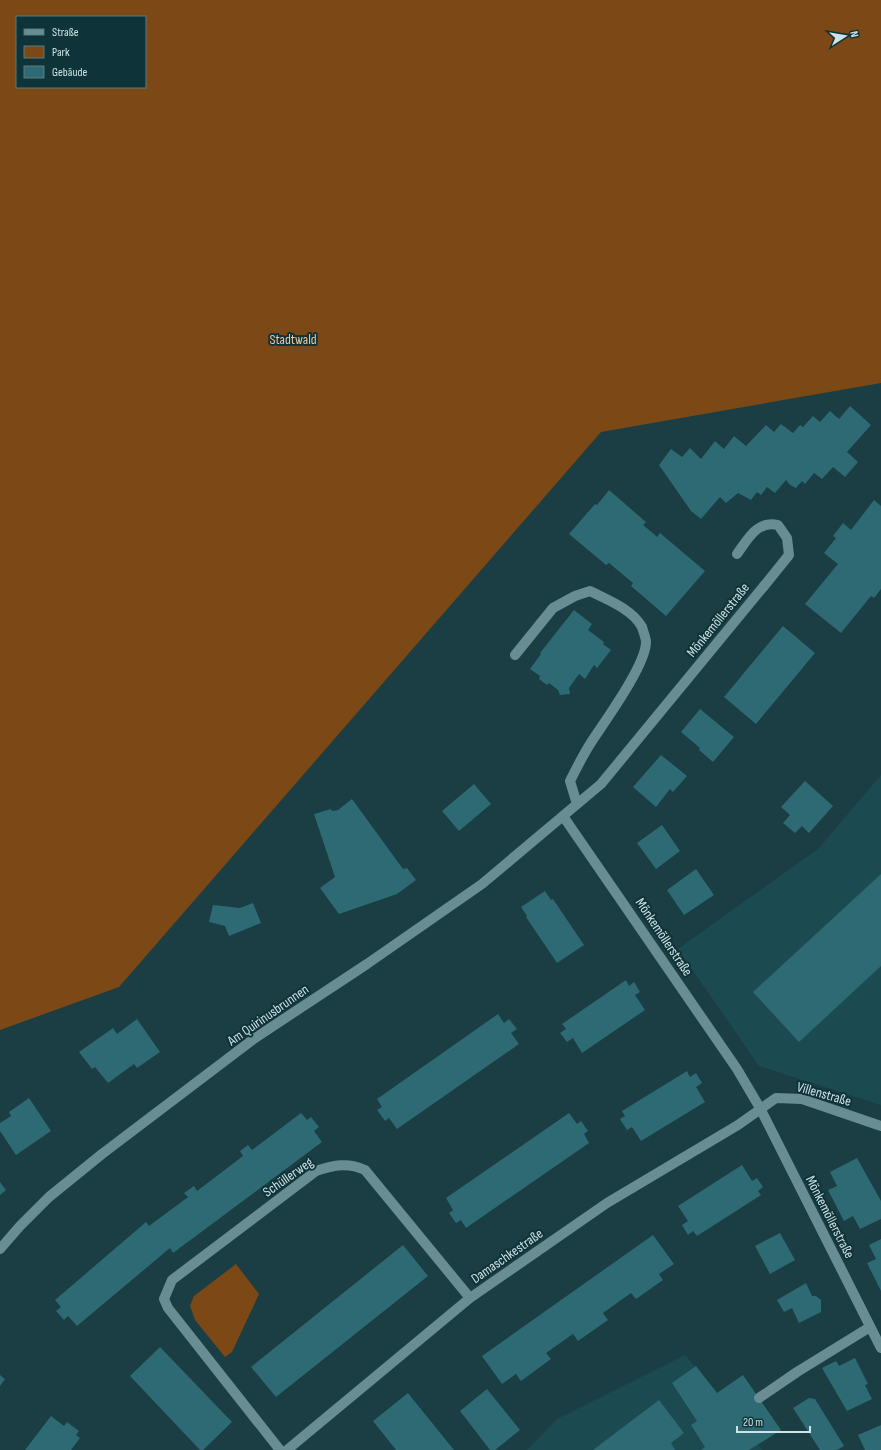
<svg xmlns="http://www.w3.org/2000/svg" width="881" height="1450" font-family="'Sofia Sans Condensed',sans-serif">
	<rect width="100%" height="100%" fill="#1a3e43"/>
	<path fill="#1b4b51" d="M 881,775 L 881,1105 L 759,1066 L 678,949 L 818,849 Z
		M 685,1355 L 743,1422 L 762,1450 L 527,1450 L 557,1419 Z"/>
	<path fill="#7c4815" fill-rule="evenodd" d="M 0,0 L 881,0 L 881,383 L 601,432 L 119,987 L 0,1030 ZM 17,17 L 145,17 L 145,87 L 17,87 Z
		M 236,1264 L 259,1294 L 232,1352 L 225,1357 L 195,1320 L 190,1306 L 194,1296 Z"/>
	<path fill="#2d6a73" d="M 850,406 L 871,425 L 847,452 L 858,462 L 845,477 L 833,467 L 822,479 L 814,473 L 805,484 L 802,481 L 796,488 L 790,485 L 786,480 L 775,493 L 767,487 L 761,495 L 757,492 L 751,500 L 738,493 L 726,503 L 720,497 L 701,519 L 691,511 L 659,465 L 671,449 L 682,457 L 690,448 L 701,459 L 715,441 L 724,449 L 734,436 L 746,446 L 766,425 L 774,432 L 781,424 L 793,433 L 800,425 L 803,427 L 813,416 L 820,422 L 830,411 L 839,419 Z
		M 609,490 L 646,522 L 643,525 L 654,534 L 657,537 L 660,533 L 705,571 L 666,616 L 631,586 L 633,583 L 609,563 L 606,565 L 569,534 L 595,504 L 597,505 Z
		M 874,500 L 881,506 L 881,589 L 874,598 L 871,596 L 841,633 L 805,604 L 838,564 L 824,553 L 836,538 L 833,536 L 843,523 L 851,530 Z
		M 574,610 L 592,624 L 588,630 L 604,642 L 603,644 L 611,650 L 597,668 L 594,665 L 585,679 L 579,674 L 569,688 L 570,694 L 560,695 L 558,690 L 549,683 L 547,685 L 539,679 L 540,676 L 530,669 L 541,654 L 540,653 Z
		M 783,626 L 815,653 L 756,724 L 724,697 Z
		M 700,709 L 734,737 L 713,762 L 699,750 L 700,748 L 681,732 Z
		M 661,755 L 687,776 L 673,792 L 670,789 L 656,807 L 633,787 Z
		M 805,781 L 833,806 L 809,833 L 802,826 L 795,833 L 783,823 L 790,815 L 781,807 Z
		M 474,784 L 491,804 L 459,831 L 442,811 Z
		M 352,799 L 403,869 L 407,868 L 416,880 L 397,894 L 339,914 L 320,888 L 335,877 L 314,814 L 331,809 L 332,811 L 338,810 Z
		M 662,825 L 680,851 L 656,869 L 637,843 Z
		M 696,869 L 714,895 L 684,915 L 667,890 Z
		M 881,874 L 881,966 L 799,1042 L 753,992 Z
		M 545,891 L 551,900 L 553,899 L 584,945 L 557,963 L 526,917 L 527,916 L 521,907 Z
		M 253,903 L 261,923 L 229,936 L 225,926 L 209,922 L 213,905 L 240,908 Z
		M 626,980 L 629,986 L 634,982 L 640,992 L 635,995 L 645,1010 L 582,1053 L 573,1038 L 567,1042 L 560,1033 L 566,1029 L 562,1024 Z
		M 498,1014 L 504,1023 L 509,1019 L 517,1029 L 511,1033 L 519,1044 L 397,1129 L 389,1118 L 385,1121 L 377,1110 L 382,1107 L 377,1099 Z
		M 137,1019 L 160,1052 L 137,1068 L 134,1064 L 108,1083 L 95,1067 L 92,1069 L 79,1052 L 113,1028 L 117,1034 Z
		M 687,1071 L 690,1077 L 696,1073 L 702,1083 L 696,1087 L 705,1102 L 641,1141 L 632,1127 L 627,1130 L 620,1119 L 625,1116 L 622,1111 Z
		M 29,1098 L 51,1131 L 16,1155 L 0,1131 L 0,1123 L 11,1116 L 9,1112 Z
		M 301,1113 L 307,1120 L 311,1117 L 319,1127 L 314,1131 L 322,1142 L 173,1253 L 170,1248 L 77,1326 L 68,1316 L 64,1320 L 56,1311 L 61,1307 L 55,1300 L 146,1222 L 149,1226 L 188,1197 L 184,1193 L 194,1186 L 197,1191 L 243,1156 L 240,1151 L 248,1145 L 252,1150 Z
		M 569,1113 L 577,1124 L 581,1121 L 588,1131 L 584,1134 L 589,1143 L 466,1228 L 461,1220 L 456,1223 L 449,1213 L 453,1210 L 446,1198 Z
		M 857,1158 L 881,1201 L 881,1219 L 860,1229 L 853,1216 L 844,1221 L 828,1190 L 837,1186 L 830,1172 Z
		M 742,1165 L 752,1181 L 757,1178 L 763,1187 L 758,1191 L 761,1195 L 697,1236 L 693,1231 L 688,1235 L 682,1225 L 688,1221 L 678,1206 Z
		M 0,1182 L 6,1190 L 0,1195 Z
		M 780,1233 L 795,1260 L 770,1274 L 755,1246 Z
		M 653,1235 L 674,1264 L 659,1274 L 663,1280 L 636,1299 L 631,1293 L 603,1313 L 608,1320 L 578,1341 L 573,1334 L 546,1353 L 551,1359 L 521,1381 L 516,1374 L 502,1384 L 482,1356 Z
		M 881,1239 L 881,1291 L 867,1263 L 876,1259 L 869,1245 Z
		M 403,1245 L 428,1276 L 276,1397 L 251,1367 Z
		M 806,1283 L 812,1296 L 816,1296 L 821,1300 L 821,1312 L 799,1323 L 792,1308 L 784,1312 L 777,1300 Z
		M 160,1347 L 232,1422 L 203,1450 L 200,1450 L 130,1376 Z
		M 855,1358 L 868,1384 L 865,1385 L 872,1399 L 847,1411 L 822,1368 L 836,1361 L 839,1366 Z
		M 696,1366 L 717,1393 L 743,1375 L 781,1430 L 749,1450 L 701,1450 L 705,1447 L 691,1425 L 697,1421 L 672,1383 Z
		M 0,1375 L 5,1379 L 0,1386 Z
		M 487,1389 L 520,1430 L 495,1450 L 490,1450 L 460,1411 Z
		M 408,1393 L 420,1408 L 454,1450 L 396,1450 L 373,1421 Z
		M 809,1398 L 815,1399 L 844,1446 L 837,1450 L 820,1450 L 793,1408 Z
		M 659,1400 L 684,1433 L 671,1443 L 675,1450 L 593,1450 Z
		M 51,1416 L 64,1426 L 67,1422 L 79,1431 L 76,1435 L 80,1438 L 71,1450 L 25,1450 Z
		M 881,1425 L 881,1450 L 865,1450 L 858,1435 Z"/>
	<g fill="none" stroke-linecap="round" stroke-linejoin="round">
		<path stroke="#688e94" stroke-width="10" d="M 737,554 C 748,539 757,520 778,525 L 787,538 L 789,555 L 764,586
			M 515,655 L 553,608 L 575,596 L 590,591 C 608,600 632,609 642,627 C 643,631 646,638 646,642 C 646,665 605,721 592,741 C 584,753 577,767 570,781 L 577,804
			M 759,1398 L 797,1372 L 870,1327"/>
		<path stroke="#688e94" stroke-width="10" d="M 563,816 L 737,1069 L 760,1108 L 881,1348
			M 0,1249 L 20,1226 L 49,1197 L 102,1154 L 255,1038 L 367,964 L 482,884 L 601,784 L 764,586
			M 280,1450 L 168,1308 L 164,1299 L 172,1280 L 316,1171 C 334,1165 348,1162 365,1170 L 470,1298
			M 287,1450 L 470,1298 L 607,1203 L 738,1125 L 776,1098 L 802,1099 L 881,1126"/>
	</g>
	<g text-anchor="middle" dominant-baseline="central" stroke-width="4" stroke-linejoin="round" paint-order="stroke">
		<g font-size="14" fill="#f8c49a" stroke="#0e3439">
			<text x="293" y="339">Stadtwald</text>
		</g>
		<g font-size="14" fill="#cfe2e5" stroke="#0e3439">
			<text transform="translate(718 620) rotate(-51)">Mönkemöllerstraße</text>
			<text transform="translate(664 937) rotate(56)">Mönkemöllerstraße</text>
			<text transform="translate(268 1015) rotate(-35)">Am Quirinusbrunnen</text>
			<text transform="translate(824 1094) rotate(16)">Villenstraße</text>
			<text transform="translate(288 1177) rotate(-35)">Schüllerweg</text>
			<text transform="translate(830 1217) rotate(63)">Mönkemöllerstraße</text>
			<text transform="translate(507 1256) rotate(-35)">Damaschkestraße</text>
		</g>
	</g>
	<rect x="16" y="16" width="130" height="72" fill="#0e3439" stroke="#5b7a7e"/>
	<rect x="24" y="29" width="20" height="6" fill="#688e94" stroke="#5b7a7e"/>
	<text x="52" y="36" font-size="12" fill="#cfe2e5">Straße</text>
	<rect x="24" y="46" width="20" height="12" fill="#7c4815" stroke="#5b7a7e"/>
	<text x="52" y="56" font-size="12" fill="#cfe2e5">Park</text>
	<rect x="24" y="66" width="20" height="12" fill="#2d6a73" stroke="#5b7a7e"/>
	<text x="52" y="76" font-size="12" fill="#cfe2e5">Gebäude</text>
	<g transform="translate(845 36) rotate(78)" stroke="#0e3439" stroke-width="3" paint-order="stroke">
	<path d="M0-3L7 15L0 10L-7 15Z" fill="#cfe2e5"/>
	<text y="-6" font-size="11" font-weight="bold" text-anchor="middle" fill="#cfe2e5">N</text>
	</g>
	<path d="M737 1426v6h73v-6" fill="none" stroke="#cfe2e5" stroke-width="2"/>
	<text x="743" y="1426" font-size="12" fill="#cfe2e5" stroke="#0e3439" stroke-width="3" paint-order="stroke">20 m</text>
</svg>
